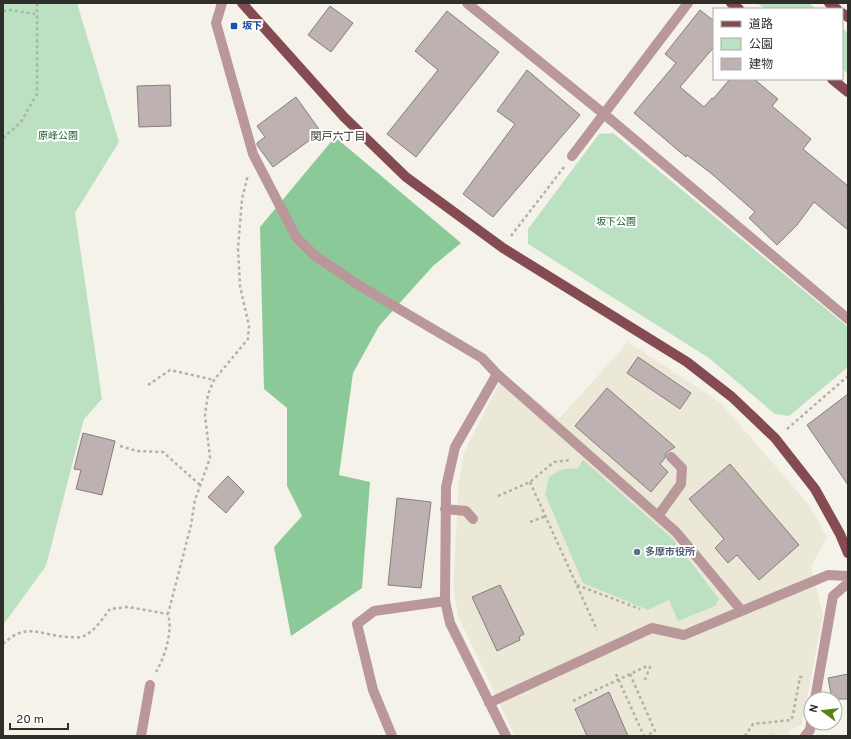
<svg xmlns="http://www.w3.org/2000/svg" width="851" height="739" font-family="Overpass,'Noto Sans JP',sans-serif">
	<rect width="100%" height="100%" fill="#f5f3e9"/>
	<path fill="#ebe8d7" d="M 628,342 L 721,403 L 809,505 L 827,537 L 811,567 L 823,615 L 802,724 L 789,731 L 790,736 L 515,736 L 458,616 L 453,584 L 459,481 L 464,452 L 504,374 L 559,419 Z"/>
	<path fill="#bbe1c2" d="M 3,3 L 77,3 L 119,142 L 75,213 L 102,399 L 84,419 L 46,566 L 3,625 Z
		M 757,3 L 809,3 L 816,9 L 765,9 Z
		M 842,28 L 848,33 L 848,74 L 842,69 Z
		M 613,133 L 848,327 L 848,367 L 789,416 L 775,414 L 709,358 L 528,244 L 528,229 L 599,134 Z
		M 583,460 L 672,538 L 719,599 L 715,606 L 678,621 L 669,600 L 648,610 L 583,583 L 545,494 L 549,477 C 559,470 565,467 577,469 Z"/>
	<path fill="#8cc998" d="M 335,137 L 461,243 L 433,266 L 379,326 L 353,373 L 339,475 L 370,482 L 362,588 L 291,636 L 274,547 L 302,516 L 287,486 L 287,408 L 264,389 L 260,227 Z"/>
	<path fill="#bdb1b1" stroke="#887d7d" d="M 330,6 L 353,23 L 331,52 L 308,35 Z
		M 700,10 L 714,21 L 714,47 L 680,87 L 704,107 L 712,98 L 713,99 L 730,79 L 754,79 L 778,99 L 772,106 L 811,139 L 803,149 L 848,186 L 848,230 L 814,202 L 797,225 L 777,245 L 749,218 L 755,212 L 712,174 L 687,155 L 686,157 L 634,113 L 676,63 L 665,54 Z
		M 447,11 L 499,52 L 416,157 L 387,134 L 438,70 L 415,51 Z
		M 527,70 L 580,115 L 493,217 L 463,194 L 515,124 L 497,111 Z
		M 170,85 L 171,126 L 139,127 L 137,86 Z
		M 296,97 L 321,132 L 273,167 L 257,145 L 257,143 L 265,137 L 257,126 Z
		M 638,357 L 691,393 L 680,409 L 627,373 Z
		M 607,388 L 675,447 L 666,453 L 665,458 L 660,464 L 668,472 L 651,492 L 575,426 Z
		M 848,394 L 848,485 L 807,425 Z
		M 83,433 L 115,441 L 102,495 L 76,489 L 81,470 L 74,469 Z
		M 730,464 L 799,545 L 759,580 L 737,555 L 728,563 L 715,548 L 724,539 L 689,499 Z
		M 228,476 L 244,492 L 226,513 L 208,497 Z
		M 397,498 L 431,502 L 421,588 L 388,585 Z
		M 500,585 L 524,634 L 519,637 L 520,640 L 497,651 L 472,597 Z
		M 848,674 L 848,699 L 832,699 L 828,678 Z
		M 609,692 L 628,736 L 587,736 L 575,709 Z"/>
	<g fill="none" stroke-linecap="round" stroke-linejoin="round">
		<path stroke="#b2b1a9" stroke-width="2.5" stroke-dasharray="3 3" stroke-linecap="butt" d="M 3,11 L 11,10 L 35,14
			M 3,138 L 21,122 L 37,94 L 37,3
			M 511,236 L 564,167
			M 3,304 L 3,322
			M 148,385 L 170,370 L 214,380
			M 787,429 L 848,376
			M 120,446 L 137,451 L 163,452 L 200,485
			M 530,482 L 597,630
			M 498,496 L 530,482 L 554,462 L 571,460
			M 530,522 L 546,516
			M 577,585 L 640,609
			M 3,644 C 27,621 41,636 69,637 C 73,637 78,638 81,637 C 94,633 102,619 110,609 L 128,607 L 168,614
			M 156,672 C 165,656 173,632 168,614 L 191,525 L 195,500 L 210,458 L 205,415 L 208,394 L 214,380 L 248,339 L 249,326 L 240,286 L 238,249 L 242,199 L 248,175
			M 616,674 L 644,736
			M 630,674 L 655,731 L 646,736
			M 573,701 L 647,666 L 650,667 L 644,682
			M 745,736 L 753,724 L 791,720 L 793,715 L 800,677 L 805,677
			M 770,736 L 773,736"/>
		<path stroke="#ba979a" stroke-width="10" d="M 222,3 L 216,23 L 253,154 L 296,237 L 314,255 L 360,286 L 482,358 L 497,374 L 455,447 L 446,487 L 445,601 L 450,623 L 506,736
			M 467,3 L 604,114 L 848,319
			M 572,156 L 688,3
			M 497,374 L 676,532 L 741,610
			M 445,509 L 466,511 L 473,519
			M 658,516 L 681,484 L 682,468 L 671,457
			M 815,699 L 833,596 L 848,583
			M 489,703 L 652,628 L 684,635 L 828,575 L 848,576
			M 141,736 L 150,685
			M 392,736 L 373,690 L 357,624 L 374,611 L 445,601
			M 805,736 L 810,730 L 811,723"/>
		<path stroke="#854b52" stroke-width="10" d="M 242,3 L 344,117 L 406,177 L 503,248 L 687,362 L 732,397 L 775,438 L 815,489 L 840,534 L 848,553
			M 731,3 L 739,9
			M 829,3 L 837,9
			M 842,13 L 848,17
			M 832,79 L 848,92"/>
	</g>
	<rect fill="#1a4fb4" stroke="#fff" stroke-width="1.5" x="230" y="22" width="8" height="8" rx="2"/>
	<circle fill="#5c6f8a" stroke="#fff" stroke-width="1.5" cx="637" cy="552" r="4"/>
	<g text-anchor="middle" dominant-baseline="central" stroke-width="4" stroke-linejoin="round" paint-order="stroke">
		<g font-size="10" font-weight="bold" fill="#164399" stroke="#fff" text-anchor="start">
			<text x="242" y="26">坂下</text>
		</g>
		<g font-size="10" fill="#1d5e31" stroke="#fff">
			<text x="58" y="136">原峰公園</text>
			<text x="616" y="222">坂下公園</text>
		</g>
		<g font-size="10" font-weight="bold" fill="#4e5e75" stroke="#fff" text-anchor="start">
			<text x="645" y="552">多摩市役所</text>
		</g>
		<g font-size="11" fill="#2f2e2a" stroke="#fff">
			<text x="338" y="137">関戸六丁目</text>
		</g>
	</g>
	<rect width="851" height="739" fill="none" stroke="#2f2e2a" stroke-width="8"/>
	<rect x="713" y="8" width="130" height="72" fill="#ffffff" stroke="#acabaa"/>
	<rect x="721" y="21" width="20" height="6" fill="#854b52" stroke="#acabaa"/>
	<text x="749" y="28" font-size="12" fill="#2f2e2a">道路</text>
	<rect x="721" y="38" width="20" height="12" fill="#bbe1c2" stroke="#acabaa"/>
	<text x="749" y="48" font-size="12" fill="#2f2e2a">公園</text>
	<rect x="721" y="58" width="20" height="12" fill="#bdb1b1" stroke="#acabaa"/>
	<text x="749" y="68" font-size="12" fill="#2f2e2a">建物</text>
	<g transform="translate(823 711) rotate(285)"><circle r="19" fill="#ffffff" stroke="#acabaa"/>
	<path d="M0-3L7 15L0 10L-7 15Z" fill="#568515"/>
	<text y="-6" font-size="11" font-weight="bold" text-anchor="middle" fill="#2f2e2a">N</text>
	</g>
	<path d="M10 723v6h58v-6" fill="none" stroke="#2f2e2a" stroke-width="2"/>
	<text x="16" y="723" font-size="12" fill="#2f2e2a" stroke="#ffffff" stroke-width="3" paint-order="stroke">20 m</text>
</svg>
